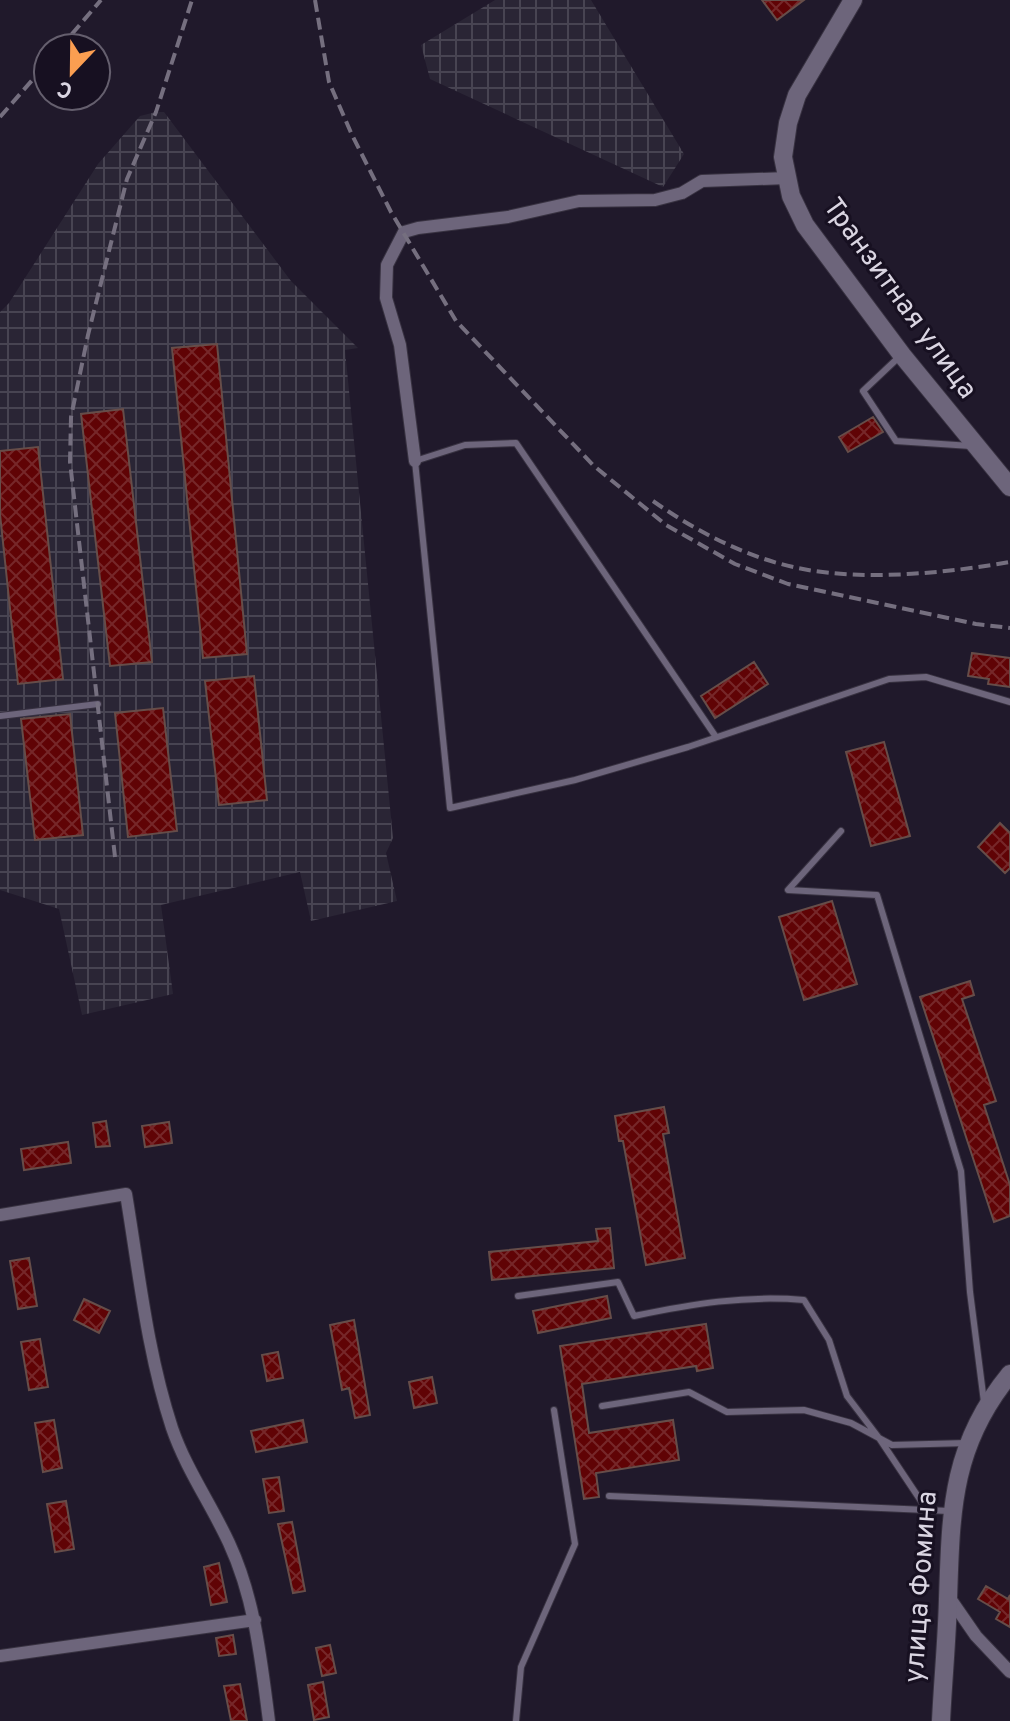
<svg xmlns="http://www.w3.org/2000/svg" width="1010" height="1721" font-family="Overpass,sans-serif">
	<defs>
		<pattern id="industrial-grid" width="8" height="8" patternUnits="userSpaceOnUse" patternTransform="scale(2)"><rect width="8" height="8" fill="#2a2535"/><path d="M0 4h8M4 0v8" fill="none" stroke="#484452"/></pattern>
		<pattern id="building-cross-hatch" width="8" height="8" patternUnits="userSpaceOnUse" patternTransform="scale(2)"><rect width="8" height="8" fill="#600305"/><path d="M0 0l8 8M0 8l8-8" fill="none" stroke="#762729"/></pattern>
	</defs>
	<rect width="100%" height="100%" fill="#20192b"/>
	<path fill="url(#industrial-grid)" d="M 495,0 L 591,0 L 684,154 L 663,187 L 430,79 L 421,45 Z
		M 156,112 L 164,112 L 291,281 L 358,348 L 345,350 L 393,838 L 386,853 L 397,901 L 311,921 L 300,872 L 161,905 L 173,994 L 82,1015 L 59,909 L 0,890 L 0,312 L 9,303 L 98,164 L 140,116 Z"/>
	<path fill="url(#building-cross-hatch)" stroke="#664d49" stroke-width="2" d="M 762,0 L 804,0 L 777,20 Z
		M 217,344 L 247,654 L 203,658 L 172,348 Z
		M 123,409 L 152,662 L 110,666 L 81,414 Z
		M 873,417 L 883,432 L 848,452 L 839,437 Z
		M 38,447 L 63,679 L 18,684 L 0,514 L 0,451 Z
		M 972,653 L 1010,658 L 1010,687 L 988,684 L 989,679 L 968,676 Z
		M 754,662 L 768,684 L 715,718 L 701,696 Z
		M 254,676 L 267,800 L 219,805 L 205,681 Z
		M 163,708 L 177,831 L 128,837 L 115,713 Z
		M 70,714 L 83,835 L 35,840 L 21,719 Z
		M 884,742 L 910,836 L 871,846 L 846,752 Z
		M 1000,823 L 1010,833 L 1010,868 L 1005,873 L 978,847 Z
		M 832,901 L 857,984 L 804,1000 L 779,917 Z
		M 970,981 L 974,995 L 962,999 L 996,1101 L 984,1105 L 1010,1185 L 1010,1216 L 994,1222 L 920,997 Z
		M 664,1107 L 669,1133 L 663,1134 L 685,1258 L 646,1265 L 623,1141 L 619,1141 L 615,1116 Z
		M 106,1121 L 110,1146 L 96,1147 L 93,1123 Z
		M 169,1122 L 172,1143 L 145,1147 L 142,1126 Z
		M 68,1142 L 71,1163 L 24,1170 L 21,1149 Z
		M 610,1228 L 614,1268 L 492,1280 L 489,1252 L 598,1241 L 596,1229 Z
		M 29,1258 L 37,1306 L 18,1309 L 10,1261 Z
		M 607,1296 L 611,1318 L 538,1333 L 533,1311 Z
		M 84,1299 L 110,1311 L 99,1333 L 74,1320 Z
		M 354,1320 L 370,1415 L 355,1418 L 349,1388 L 342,1390 L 330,1325 Z
		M 706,1324 L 713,1368 L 697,1371 L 696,1366 L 582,1384 L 589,1433 L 673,1420 L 679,1460 L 596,1473 L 599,1497 L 584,1499 L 560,1346 Z
		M 40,1339 L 48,1387 L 29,1390 L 21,1342 Z
		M 278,1352 L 283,1378 L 267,1381 L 262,1355 Z
		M 432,1377 L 437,1403 L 414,1408 L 409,1382 Z
		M 54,1420 L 62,1468 L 43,1472 L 35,1423 Z
		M 303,1420 L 307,1442 L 256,1452 L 251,1431 Z
		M 279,1477 L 284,1511 L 269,1513 L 263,1479 Z
		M 66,1501 L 74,1549 L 55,1552 L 47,1504 Z
		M 292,1522 L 305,1591 L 293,1593 L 278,1524 Z
		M 219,1563 L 227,1602 L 211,1605 L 204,1567 Z
		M 986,1586 L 1008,1599 L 1010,1595 L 1010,1627 L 996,1619 L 1000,1612 L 978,1599 Z
		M 233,1635 L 236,1654 L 219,1656 L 216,1638 Z
		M 330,1645 L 336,1673 L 322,1676 L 316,1648 Z
		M 323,1682 L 329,1717 L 314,1720 L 308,1685 Z
		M 240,1684 L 247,1721 L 231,1721 L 224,1686 Z"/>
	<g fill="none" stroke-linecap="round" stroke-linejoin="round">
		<defs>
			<path id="lane" d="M 899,357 L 863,391 L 896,441 L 971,446
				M 0,716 L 98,704
				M 716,737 L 516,443 L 465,445 L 415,461 L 450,808 L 575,780 L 688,747 L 889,679 L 926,677 L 1010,702
				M 841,831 L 788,890 L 877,895 L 961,1171 L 970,1292 L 984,1402
				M 518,1296 L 618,1282 L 634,1316 C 692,1304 744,1295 804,1300 L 829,1340 L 847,1396 L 879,1438 L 927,1510
				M 602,1406 L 689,1392 L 727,1412 L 804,1410 L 851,1423 L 892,1445 L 967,1443
				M 609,1496 L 949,1511
				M 516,1721 L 521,1667 L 575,1544 L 554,1410"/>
			<path id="street" d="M 415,461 L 400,345 L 386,298 L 387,265 L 404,232 L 418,228 L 508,217 L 579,201 L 655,200 L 682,193 L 702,181 L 787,178
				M 0,1215 L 126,1194 C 139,1272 147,1352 172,1428 C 186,1469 211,1504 229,1543 C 255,1599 261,1660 269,1721
				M 949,1597 L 976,1636 L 1010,1672
				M 0,1656 L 255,1620"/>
			<path id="secondary" d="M 853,0 L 797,95 L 788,123 L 783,157 L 791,196 L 805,225 L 902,355 L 1010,487
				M 941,1721 C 943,1680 947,1639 948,1599 C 951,1511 951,1446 1010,1374"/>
		</defs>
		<use href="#lane" stroke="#383241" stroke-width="8"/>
		<use href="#street" stroke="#383241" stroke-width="14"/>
		<use href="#secondary" stroke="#383241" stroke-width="20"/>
		<use href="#lane" stroke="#6d657b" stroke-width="6"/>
		<use href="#street" stroke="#6d657b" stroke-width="12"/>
		<use href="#secondary" stroke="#6d657b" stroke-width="18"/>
		<path stroke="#756f7f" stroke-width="4" stroke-dasharray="12 6" stroke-linecap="butt" d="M 315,0 L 329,82 L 352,135 L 391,212 L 456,321 L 594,466 L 666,525 L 735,564 L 788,584 L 976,624 L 1010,628
			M 60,48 L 101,0
			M 0,117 L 48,62
			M 653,501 C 697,532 749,559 803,569 C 864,581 948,573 1010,562
			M 115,857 L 70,462 L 71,417 L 88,335 L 127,179 L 156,112 L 192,0"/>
	</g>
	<g text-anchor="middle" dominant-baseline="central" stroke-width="6" stroke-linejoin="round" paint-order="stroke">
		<g font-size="28" fill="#dad5e2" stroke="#171021">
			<text transform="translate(899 299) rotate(54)">Транзитная улица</text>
			<text transform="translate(922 1587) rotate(-86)">улица Фомина</text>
		</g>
	</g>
	<g transform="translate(72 72) rotate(202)"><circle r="38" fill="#171021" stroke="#655f6e" stroke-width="2"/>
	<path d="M0-6L14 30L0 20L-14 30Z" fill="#fb9e51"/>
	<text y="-12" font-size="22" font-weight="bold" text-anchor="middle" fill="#dad5e2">С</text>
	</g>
</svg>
